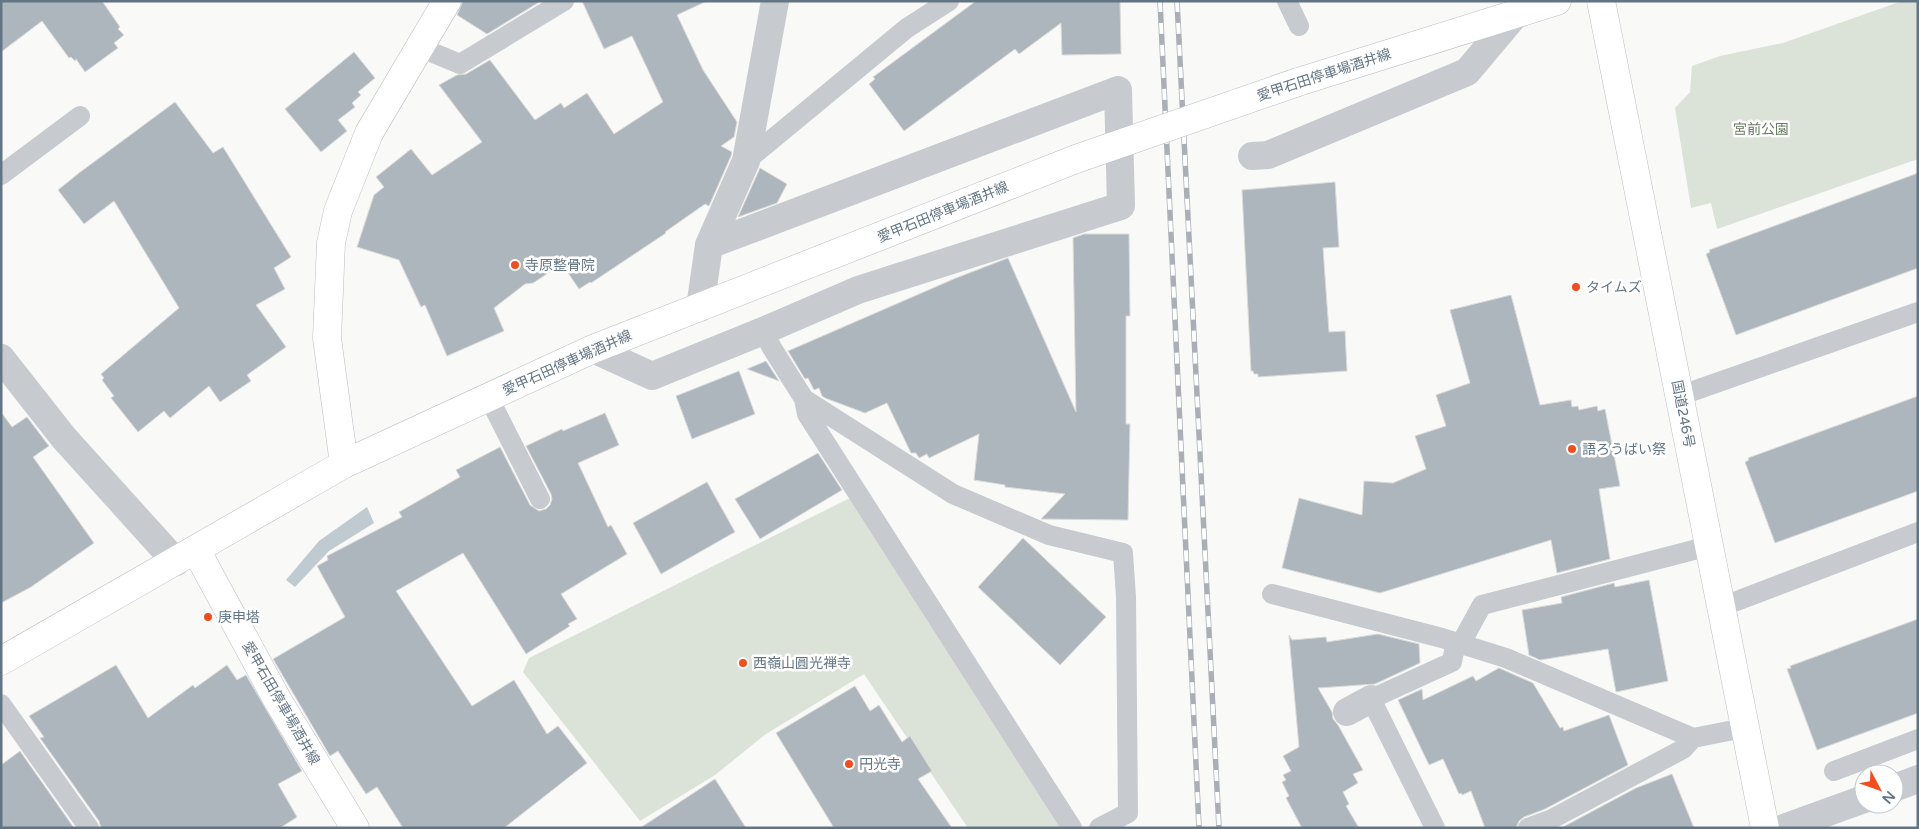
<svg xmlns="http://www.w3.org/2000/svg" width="1919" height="829" font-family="'Varela Round','Noto Sans JP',sans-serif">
	<rect width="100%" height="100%" fill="#f9f9f7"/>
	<path fill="#dbe2d7" d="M 1902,1 L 1918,1 L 1918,159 L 1717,229 L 1711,203 L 1691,208 L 1675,108 L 1690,92 L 1692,66 L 1720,56 L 1783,43 Z
		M 852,497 L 1067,828 L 968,828 L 864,674 L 766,734 L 715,775 L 640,821 L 523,672 L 529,658 Z"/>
	<path fill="#bfcbd0" d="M 367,507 L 374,523 L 329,551 L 295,587 L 286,580 L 319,541 Z"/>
	<path fill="#adb6bc" stroke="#dbdbd9" d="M 1,1 L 102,1 L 120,27 L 118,29 L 124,35 L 114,43 L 118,48 L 85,72 L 76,59 L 75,61 L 71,57 L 69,58 L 42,21 L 1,52 Z
		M 463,1 L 541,1 L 487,34 L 457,15 Z
		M 582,1 L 707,1 L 677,15 L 703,70 L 737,122 L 734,137 L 721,146 L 732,152 L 731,156 L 709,206 L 705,204 L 665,232 L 666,233 L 591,283 L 590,282 L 579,289 L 562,264 L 533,283 L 525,284 L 494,308 L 504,331 L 447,356 L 425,305 L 421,307 L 399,260 L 357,247 L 374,195 L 384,187 L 376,177 L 411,149 L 432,175 L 482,142 L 439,85 L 457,75 L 466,74 L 490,60 L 535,120 L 561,103 L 564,108 L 587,93 L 614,134 L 663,102 L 632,36 L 604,49 Z
		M 976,1 L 1120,1 L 1121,54 L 1062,55 L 1061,23 L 1019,54 L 1015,49 L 904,131 L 869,84 L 875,79 L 873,77 Z
		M 354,52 L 375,78 L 358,92 L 361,95 L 352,103 L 355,107 L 338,120 L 347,131 L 321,152 L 285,109 Z
		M 175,102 L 213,153 L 223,147 L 291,257 L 274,268 L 285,289 L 256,305 L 286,347 L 247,375 L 251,381 L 220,402 L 209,386 L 170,418 L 164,411 L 138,432 L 111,398 L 114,396 L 102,380 L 104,378 L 101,374 L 179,308 L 114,201 L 84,224 L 58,190 L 79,173 Z
		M 760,168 L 787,184 L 777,203 L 738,217 Z
		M 1918,173 L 1918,268 L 1736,335 L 1706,254 L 1710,252 L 1709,250 Z
		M 1335,182 L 1339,247 L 1323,248 L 1329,332 L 1345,331 L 1347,371 L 1258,377 L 1258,374 L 1254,374 L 1253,371 L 1251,371 L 1242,190 Z
		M 1084,234 L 1129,234 L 1130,316 L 1126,316 L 1126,424 L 1130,424 L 1128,520 L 1041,519 L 1065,494 L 1005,487 L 1005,485 L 974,480 L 979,434 L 929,458 L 927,454 L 919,458 L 916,453 L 911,453 L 887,403 L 865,413 L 825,398 L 822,396 L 819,388 L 814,390 L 808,378 L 805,379 L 788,351 L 956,278 L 1008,258 L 1076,412 L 1073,238 Z
		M 1511,295 L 1540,405 L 1571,400 L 1572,407 L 1578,406 L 1579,410 L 1597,406 L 1598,411 L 1605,409 L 1620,486 L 1599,489 L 1610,559 L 1557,573 L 1551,540 L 1380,593 L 1282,568 L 1299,498 L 1362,515 L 1364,481 L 1393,483 L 1426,469 L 1415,436 L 1446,426 L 1436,395 L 1470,383 L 1450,310 Z
		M 766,361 L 779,381 L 747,369 Z
		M 739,371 L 755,414 L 692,439 L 676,396 Z
		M 1918,396 L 1918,491 L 1775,543 L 1745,462 L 1749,460 L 1748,458 Z
		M 1,412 L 12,427 L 27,417 L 49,446 L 33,457 L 94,543 L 31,587 L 1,603 Z
		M 605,413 L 619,445 L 578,463 L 608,527 L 611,525 L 627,554 L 561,594 L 577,619 L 568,624 L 570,626 L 526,654 L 463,553 L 396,591 L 472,706 L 514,680 L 547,734 L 558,726 L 587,763 L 504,828 L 403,828 L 377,787 L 366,794 L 338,751 L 330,756 L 273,659 L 345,617 L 317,566 L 328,560 L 327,556 L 402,517 L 399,512 L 460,477 L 456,470 L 500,447 L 530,505 L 539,511 L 546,509 L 550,505 L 552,499 L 551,494 L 526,446 L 562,429 L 563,431 Z
		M 818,453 L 842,490 L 760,539 L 735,499 Z
		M 707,482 L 735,532 L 661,574 L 633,523 Z
		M 1023,538 L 1106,617 L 1060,665 L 978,587 Z
		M 1649,580 L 1668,681 L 1616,692 L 1608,649 L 1540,660 L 1529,655 L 1522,610 L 1562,603 L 1561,597 L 1614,583 L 1615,587 Z
		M 1918,619 L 1918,713 L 1817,750 L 1787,669 L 1791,668 L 1790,666 Z
		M 1378,634 L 1419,644 L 1420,663 L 1375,684 L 1318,688 L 1332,712 L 1333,719 L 1338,725 L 1363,770 L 1353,774 L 1358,783 L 1343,792 L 1349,804 L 1346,806 L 1359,828 L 1302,828 L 1286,798 L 1289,796 L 1282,782 L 1286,780 L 1283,775 L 1291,771 L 1283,756 L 1299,747 L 1289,635 L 1292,640 L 1326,637 L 1327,642 Z
		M 116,665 L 148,718 L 193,685 L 195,688 L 227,665 L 237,680 L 246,675 L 302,771 L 278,784 L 297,817 L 280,828 L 101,828 L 99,821 L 40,738 L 44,737 L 29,716 Z
		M 1499,668 L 1533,683 L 1560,728 L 1563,727 L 1564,731 L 1609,715 L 1628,765 L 1545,809 L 1524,817 L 1519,821 L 1516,828 L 1485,828 L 1471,791 L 1462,795 L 1461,793 L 1459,794 L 1443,759 L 1429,765 L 1398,700 L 1422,689 L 1423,700 L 1473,676 L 1476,681 Z
		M 855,686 L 870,711 L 879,705 L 902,742 L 910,736 L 932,771 L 918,779 L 952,828 L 834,828 L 776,733 Z
		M 20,751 L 74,828 L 1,828 L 1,765 Z
		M 1672,774 L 1694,828 L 1561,828 L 1636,788 Z
		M 715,779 L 746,828 L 640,828 Z"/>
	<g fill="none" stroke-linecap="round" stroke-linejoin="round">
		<defs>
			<path id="secondary" d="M 1298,82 L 1557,1
				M 344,464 L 327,338 L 331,243 L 338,211 L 369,133 L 447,1
				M 196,550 L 278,701 L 355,828
				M 1,661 L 344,464 L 593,349 L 1076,159"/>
			<path id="highway" d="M 1601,1 L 1765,828"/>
		</defs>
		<use href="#secondary" stroke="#b9bfc3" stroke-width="29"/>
		<use href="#highway" stroke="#bbbfc2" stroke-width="29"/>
		<path stroke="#c7cbcf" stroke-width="20" d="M 1287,1 L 1299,26
			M 419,47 L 460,64 L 564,1
			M 746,161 L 907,28 L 949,1
			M 1,175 L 80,116
			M 763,331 L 772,348 L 804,399 L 953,494 L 1049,535 L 1123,553 L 1126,597 L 1128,813 L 1099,828
			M 1679,396 L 1918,312
			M 489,398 L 540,499
			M 804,399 L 807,414 L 1072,828
			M 1272,594 L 1442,638 L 1506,658 L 1693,738 L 1744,728
			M 1721,607 L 1918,532
			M 1,704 L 89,828
			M 1834,771 L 1918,739
			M 1435,828 L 1371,699 L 1452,662 L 1454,651 L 1460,645 L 1482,605 L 1709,546
			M 1528,828 L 1550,820 L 1683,749 L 1693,738"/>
		<path stroke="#c7cbcf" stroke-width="28" d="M 1252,156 L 1268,155 L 1467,72 L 1515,15
			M 700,308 L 709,245 L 746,161 L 775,1
			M 593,349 L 652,376 L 763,331 L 858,290 L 1121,206 L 1118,90 L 709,245
			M 1,358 L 64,438 L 176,562
			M 1347,712 L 1371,699
			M 1894,788 L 1918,779
			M 1784,828 L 1864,799"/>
		<use href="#secondary" stroke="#fff" stroke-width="28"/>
		<use href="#highway" stroke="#fff" stroke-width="28"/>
		<defs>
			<path id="rail" d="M 1160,1 L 1199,828
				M 1177,1 L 1219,828"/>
		</defs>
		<use href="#rail" stroke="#a9afb5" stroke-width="5.5"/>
		<use href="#rail" stroke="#fff" stroke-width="4" stroke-dasharray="11" stroke-linecap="butt"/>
		<defs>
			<path id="secondary-bridge" d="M 1076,159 L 1298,82"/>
		</defs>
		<use href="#secondary-bridge" stroke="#b9bfc3" stroke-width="29" stroke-linecap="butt"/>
		<use href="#secondary-bridge" stroke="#fff" stroke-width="28"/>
	</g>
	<g fill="#f34c1d" stroke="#fff" stroke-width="2">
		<circle cx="515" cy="265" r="5"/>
		<circle cx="1576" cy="287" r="5"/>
		<circle cx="1572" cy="449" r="5"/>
		<circle cx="208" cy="617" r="5"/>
		<circle cx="743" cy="663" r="5"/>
		<circle cx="849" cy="764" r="5"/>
	</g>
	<g text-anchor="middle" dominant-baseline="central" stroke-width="5" stroke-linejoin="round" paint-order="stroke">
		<g font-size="14" fill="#627584" stroke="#fff">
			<text transform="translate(1324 75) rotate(-18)">愛甲石田停車場酒井線</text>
			<text transform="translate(943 212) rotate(-22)">愛甲石田停車場酒井線</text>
			<text transform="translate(567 363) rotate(-24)">愛甲石田停車場酒井線</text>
			<text transform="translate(1683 414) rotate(79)">国道246号</text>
			<text transform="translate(281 703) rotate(60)">愛甲石田停車場酒井線</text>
		</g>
		<g font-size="14" fill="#667b61" stroke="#fff">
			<text x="1761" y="129">宮前公園</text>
		</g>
		<g font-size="14" fill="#627584" stroke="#fff" text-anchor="start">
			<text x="525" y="265">寺原整骨院</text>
			<text x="1586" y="287">タイムズ</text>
			<text x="1582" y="449">語ろうばい祭</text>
			<text x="218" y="617">庚申塔</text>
			<text x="753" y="663">西嶺山圓光禅寺</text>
			<text x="859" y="764">円光寺</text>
		</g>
	</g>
	<rect width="1919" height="829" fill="none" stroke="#627584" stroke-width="5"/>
	<g transform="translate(1879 789) rotate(131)"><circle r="24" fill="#ffffff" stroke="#c0c8ce"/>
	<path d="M0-4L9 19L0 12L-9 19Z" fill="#f34c1d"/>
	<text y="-8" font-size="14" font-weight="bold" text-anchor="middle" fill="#627584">N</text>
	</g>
</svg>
